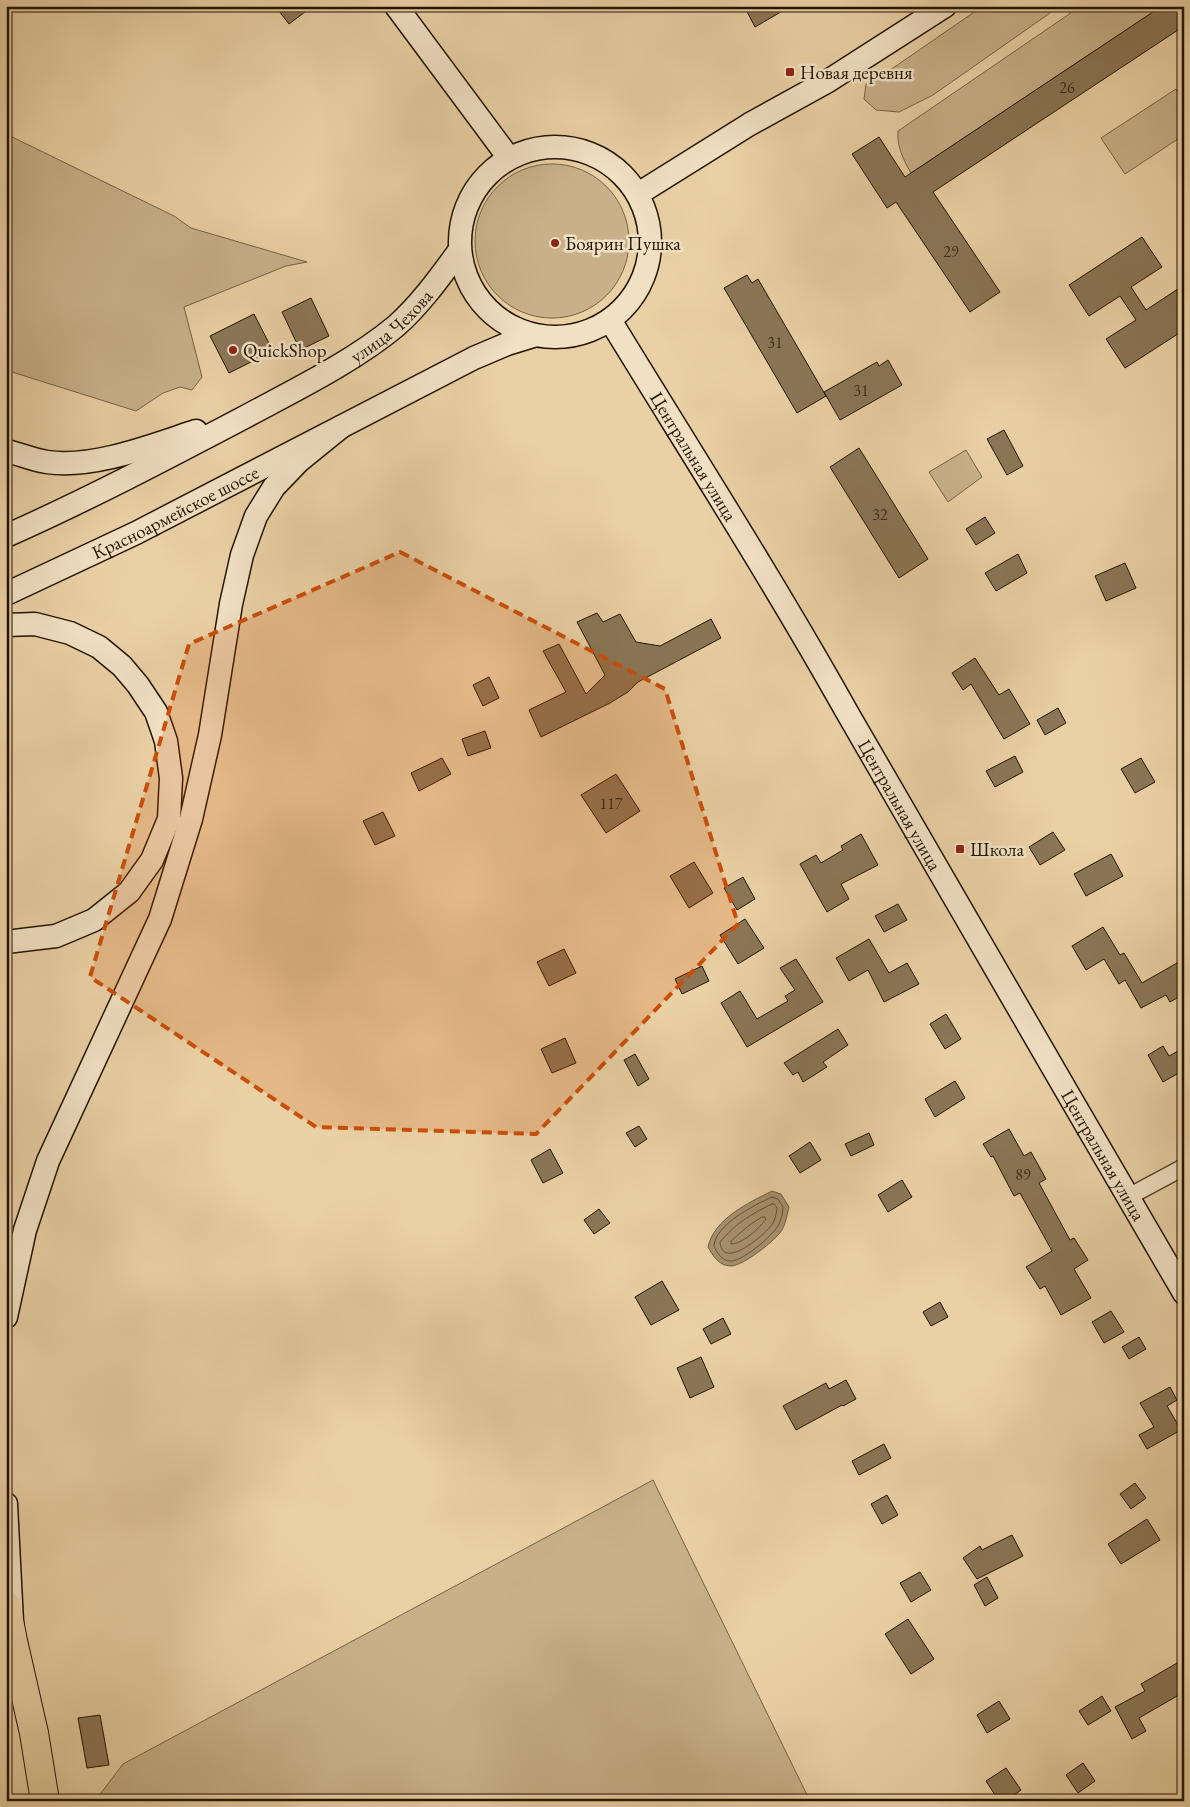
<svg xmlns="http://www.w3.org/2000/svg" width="1190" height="1807" font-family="'EB Garamond',serif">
	<rect width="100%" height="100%" fill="#ead1a5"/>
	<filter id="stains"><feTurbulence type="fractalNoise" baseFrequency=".004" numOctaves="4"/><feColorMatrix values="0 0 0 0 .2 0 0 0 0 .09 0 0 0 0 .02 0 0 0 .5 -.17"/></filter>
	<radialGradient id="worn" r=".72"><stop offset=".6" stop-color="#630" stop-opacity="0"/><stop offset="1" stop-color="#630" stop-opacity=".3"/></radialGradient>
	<path fill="#c8b189" stroke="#756244" d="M 983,6 L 1060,6 L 933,95 L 899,112 L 876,110 L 864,99 L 866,84 L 880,77 Z
		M 1081,6 L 1162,6 L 911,173 C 903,159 897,147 898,131 Z
		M 1176,89 L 1184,101 L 1184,135 L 1125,174 L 1101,138 Z
		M 6,134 L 174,216 L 191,228 L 307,262 L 286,266 L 184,307 L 202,377 L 192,390 L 180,387 L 163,393 L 136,411 L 12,372 L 6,366 Z
		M475 241a77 77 0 1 1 154 0a77 77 0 1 1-154 0Z
		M 966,450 L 982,477 L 948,502 L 929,472 Z
		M 653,1480 L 810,1801 L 95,1801 L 123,1764 Z"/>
	<path fill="#a6906d" stroke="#715e41" d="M 772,1191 L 781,1194 L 789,1207 C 787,1215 786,1223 782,1230 C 776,1240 743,1266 731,1266 C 719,1266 713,1256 708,1247 C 714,1219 748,1203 772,1191 Z"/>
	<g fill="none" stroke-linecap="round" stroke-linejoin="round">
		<path stroke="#645236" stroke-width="1" d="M 772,1197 L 778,1199 L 783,1207 C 783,1214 781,1220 778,1226 C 772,1236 743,1261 731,1261 C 722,1261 717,1253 714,1246 C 715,1225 754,1205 772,1197 Z
			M 772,1204 L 774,1204 L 777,1208 C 776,1215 775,1221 771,1226 C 763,1236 722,1271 720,1242 C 734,1225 752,1213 772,1204 Z
			M 762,1217 L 765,1217 L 766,1219 C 759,1229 742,1244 731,1244 L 731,1241 L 747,1227 Z"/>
	</g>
	<path fill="#8a7656" stroke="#221300" d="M 275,6 L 313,6 L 289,24 Z
		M 744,6 L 791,6 L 755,27 Z
		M 1162,6 L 1184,6 L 1184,26 L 933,192 L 1000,292 L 970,312 L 896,202 L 887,208 L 852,154 L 879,137 L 905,177 Z
		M 1142,237 L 1162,267 L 1131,287 L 1146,310 L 1184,285 L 1184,330 L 1125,368 L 1106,339 L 1136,320 L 1120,296 L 1089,316 L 1069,285 Z
		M 747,275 L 752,283 L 758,279 L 826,396 L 797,413 L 724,288 Z
		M 311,298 L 329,336 L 300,350 L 282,312 Z
		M 254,314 L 273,351 L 229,373 L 210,336 Z
		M 888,360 L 902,385 L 840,420 L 824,392 L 877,362 L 879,366 Z
		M 1004,430 L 1023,466 L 1007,475 L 987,439 Z
		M 859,448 L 928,559 L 899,578 L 830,467 Z
		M 985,517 L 995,533 L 976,545 L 966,529 Z
		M 1018,554 L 1027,573 L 996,591 L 985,573 Z
		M 1125,563 L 1136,588 L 1106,601 L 1095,576 Z
		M 597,613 L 603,622 L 620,614 L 636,642 L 660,646 L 711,619 L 721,638 L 638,682 L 628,692 L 610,703 L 541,737 L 529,710 L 566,692 L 543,651 L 559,644 L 586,694 L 605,675 L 577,622 Z
		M 975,658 L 999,695 L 1009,689 L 1030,724 L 1004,739 L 971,684 L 963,690 L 952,673 Z
		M 489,677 L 499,698 L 483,706 L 473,685 Z
		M 1058,708 L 1066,723 L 1045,735 L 1037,720 Z
		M 485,731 L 491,748 L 468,756 L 462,739 Z
		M 1015,756 L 1023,772 L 995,787 L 986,771 Z
		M 442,758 L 451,774 L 419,791 L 411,773 Z
		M 1141,758 L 1155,782 L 1135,793 L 1121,769 Z
		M 616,774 L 640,811 L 606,833 L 581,795 Z
		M 383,812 L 395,836 L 375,845 L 363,821 Z
		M 1053,832 L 1065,850 L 1040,865 L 1029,847 Z
		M 861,834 L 878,865 L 841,884 L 849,899 L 827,912 L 800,864 L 816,855 L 821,863 L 843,850 L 841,846 Z
		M 1111,854 L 1123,876 L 1086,896 L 1074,874 Z
		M 694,862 L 713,893 L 689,908 L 670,876 Z
		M 743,877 L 755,899 L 737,910 L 724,888 Z
		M 898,904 L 907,920 L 884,932 L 875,916 Z
		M 745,919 L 764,948 L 738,964 L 720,935 Z
		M 1103,927 L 1120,955 L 1124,953 L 1142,983 L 1184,959 L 1184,994 L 1170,1002 L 1166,995 L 1141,1008 L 1125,980 L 1119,984 L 1104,959 L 1086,970 L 1072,946 Z
		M 869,939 L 889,973 L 907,963 L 919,984 L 884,1002 L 868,970 L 849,981 L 836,958 Z
		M 564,949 L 576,973 L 549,986 L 537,962 Z
		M 796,959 L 823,1002 L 747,1047 L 721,1003 L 740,991 L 757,1019 L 788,1001 L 785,996 L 795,990 L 780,968 Z
		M 702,966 L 709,981 L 682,994 L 675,979 Z
		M 946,1014 L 961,1039 L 945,1049 L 930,1024 Z
		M 838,1029 L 848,1045 L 823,1062 L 827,1067 L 803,1082 L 798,1072 L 793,1075 L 784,1063 Z
		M 565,1038 L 576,1063 L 552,1073 L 541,1049 Z
		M 1163,1046 L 1169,1056 L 1184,1048 L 1184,1070 L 1163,1082 L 1148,1055 Z
		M 635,1054 L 649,1079 L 638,1086 L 624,1060 Z
		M 955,1081 L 965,1098 L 935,1117 L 925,1099 Z
		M 639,1126 L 647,1139 L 635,1147 L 626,1133 Z
		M 1009,1129 L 1024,1156 L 1031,1152 L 1046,1179 L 1039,1183 L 1070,1240 L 1074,1238 L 1088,1260 L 1074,1269 L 1091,1298 L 1061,1315 L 1045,1286 L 1040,1289 L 1026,1267 L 1052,1251 L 1020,1193 L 1014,1196 L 993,1156 L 991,1157 L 983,1144 Z
		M 869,1133 L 874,1145 L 851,1156 L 845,1144 Z
		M 810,1142 L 821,1160 L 800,1173 L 789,1156 Z
		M 550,1149 L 563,1173 L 543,1183 L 531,1160 Z
		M 902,1180 L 912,1197 L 888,1212 L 878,1195 Z
		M 599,1209 L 610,1223 L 594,1234 L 584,1220 Z
		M 662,1281 L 679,1310 L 651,1325 L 635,1297 Z
		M 940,1302 L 948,1317 L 931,1326 L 923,1312 Z
		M 1111,1311 L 1124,1332 L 1104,1343 L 1092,1322 Z
		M 723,1318 L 731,1334 L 711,1344 L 703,1329 Z
		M 1139,1337 L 1146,1349 L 1129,1359 L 1122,1347 Z
		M 701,1357 L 714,1387 L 690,1398 L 677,1368 Z
		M 846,1380 L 856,1399 L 843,1406 L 842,1405 L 796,1430 L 783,1406 L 826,1383 L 829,1389 Z
		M 1170,1387 L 1177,1400 L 1167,1406 L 1181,1430 L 1147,1449 L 1139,1435 L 1154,1427 L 1140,1403 Z
		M 884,1444 L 891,1458 L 859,1475 L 852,1461 Z
		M 1135,1483 L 1146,1498 L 1131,1509 L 1120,1494 Z
		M 887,1495 L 898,1515 L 882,1524 L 871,1504 Z
		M 1147,1519 L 1160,1540 L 1121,1564 L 1108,1544 Z
		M 1012,1535 L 1023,1556 L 977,1579 L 963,1558 L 980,1546 L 982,1550 Z
		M 920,1572 L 931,1590 L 911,1602 L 900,1583 Z
		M 987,1577 L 998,1598 L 985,1606 L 974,1585 Z
		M 908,1619 L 934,1659 L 911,1674 L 885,1634 Z
		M 1184,1659 L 1184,1692 L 1139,1718 L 1146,1731 L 1132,1739 L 1115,1707 L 1145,1691 L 1141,1684 Z
		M 1102,1696 L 1111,1711 L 1088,1725 L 1079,1711 Z
		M 999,1701 L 1010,1719 L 987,1733 L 977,1715 Z
		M 100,1715 L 109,1765 L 87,1768 L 78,1718 Z
		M 1083,1763 L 1095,1781 L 1078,1793 L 1066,1775 Z
		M 1006,1768 L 1021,1790 L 1006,1801 L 999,1801 L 986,1781 Z"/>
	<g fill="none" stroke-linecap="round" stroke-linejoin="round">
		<defs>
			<path id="street" d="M 1128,1197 L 1184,1167"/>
			<g id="secondary">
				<path d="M 396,6 L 509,158"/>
				<circle cx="555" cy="242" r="95"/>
				<path d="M 638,194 L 750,124 L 828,81 L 945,6"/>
				<path id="s1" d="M 610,320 C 690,451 773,580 848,714 C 959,908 1072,1100 1184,1293"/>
				<path d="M 6,451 C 20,454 33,460 47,462 C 93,469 153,445 196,431"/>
				<path id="s2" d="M 6,536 C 87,500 165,459 243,418 C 293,391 353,362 396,326 C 420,305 440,277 459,251"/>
				<path id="s3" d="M 6,594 L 136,533 L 474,358 L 507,344 L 533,336"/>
				<path d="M 6,625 L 35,624 L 70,633 L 99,647 L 122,666 L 138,685 L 156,712 L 166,741 L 171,778 L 169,819 L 152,860 L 129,892 L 94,920 L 56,936 L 6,942"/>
				<path d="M 6,1317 L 25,1230 L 48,1161 L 160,919 L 191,819 L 210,735 L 231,604 L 242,555 L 256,516 L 274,487 L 299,461 L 341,427"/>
				<path d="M 6,1504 L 12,1622"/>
			</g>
			<path id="highway" d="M 6,1605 L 13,1641 L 34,1733 L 45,1801"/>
		</defs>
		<use href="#street" stroke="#544229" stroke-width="19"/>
		<use href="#secondary" stroke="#221300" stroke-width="25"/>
		<use href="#highway" stroke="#221300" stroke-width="30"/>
		<use href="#street" stroke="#f1e1c4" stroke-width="16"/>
		<use href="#secondary" stroke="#f1e1c4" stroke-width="22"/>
		<use href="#highway" stroke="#ead1a5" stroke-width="28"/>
	</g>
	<path fill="#ca4e0a" fill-opacity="0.2" stroke="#ca4e0a" stroke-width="4" stroke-dasharray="10 6" stroke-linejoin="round" d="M 400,552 L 665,689 L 738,924 L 536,1134 L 316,1127 L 90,977 L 189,644 Z"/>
	<g fill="#8f2418" stroke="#f1e1c4" stroke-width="2">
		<rect x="785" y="67" width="10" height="10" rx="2.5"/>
		<circle cx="555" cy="243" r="5"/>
		<circle cx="233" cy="350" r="5"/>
		<rect x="955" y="844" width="10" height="10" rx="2.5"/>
	</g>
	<g text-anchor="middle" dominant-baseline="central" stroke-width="5" stroke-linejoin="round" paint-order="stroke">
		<g font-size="16" fill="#3c2c16">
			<text x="1067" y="87">26</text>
			<text x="951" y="251">29</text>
			<text x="775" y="342">31</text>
			<text x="861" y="390">31</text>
			<text x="880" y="514">32</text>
			<text x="611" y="803">117</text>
			<text x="1023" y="1174">89</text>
		</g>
		<g font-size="19" fill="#221300" stroke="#f1e1c4" text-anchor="start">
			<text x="800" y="72">Новая деревня</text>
			<text x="565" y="243">Боярин Пушка</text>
			<text x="243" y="350">QuickShop</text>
			<text x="970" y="849">Школа</text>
		</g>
		<g font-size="19" fill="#221300" stroke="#f1e1c4">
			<text stroke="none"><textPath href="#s2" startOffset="440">улица Чехова</textPath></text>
			<text stroke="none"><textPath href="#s1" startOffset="160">Центральная улица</textPath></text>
			<text stroke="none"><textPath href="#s3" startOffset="188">Красноармейское шоссе</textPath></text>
			<text stroke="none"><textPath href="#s1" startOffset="565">Центральная улица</textPath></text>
			<text stroke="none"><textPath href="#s1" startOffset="970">Центральная улица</textPath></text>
		</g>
	</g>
	<rect width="1190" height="1807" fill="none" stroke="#ead1a5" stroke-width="25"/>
	<rect x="8" y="8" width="1175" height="1792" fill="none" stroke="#221300" stroke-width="2.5"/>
	<rect x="12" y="12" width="1165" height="1782" fill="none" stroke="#221300"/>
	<rect width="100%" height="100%" filter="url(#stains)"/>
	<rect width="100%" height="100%" fill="url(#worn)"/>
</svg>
